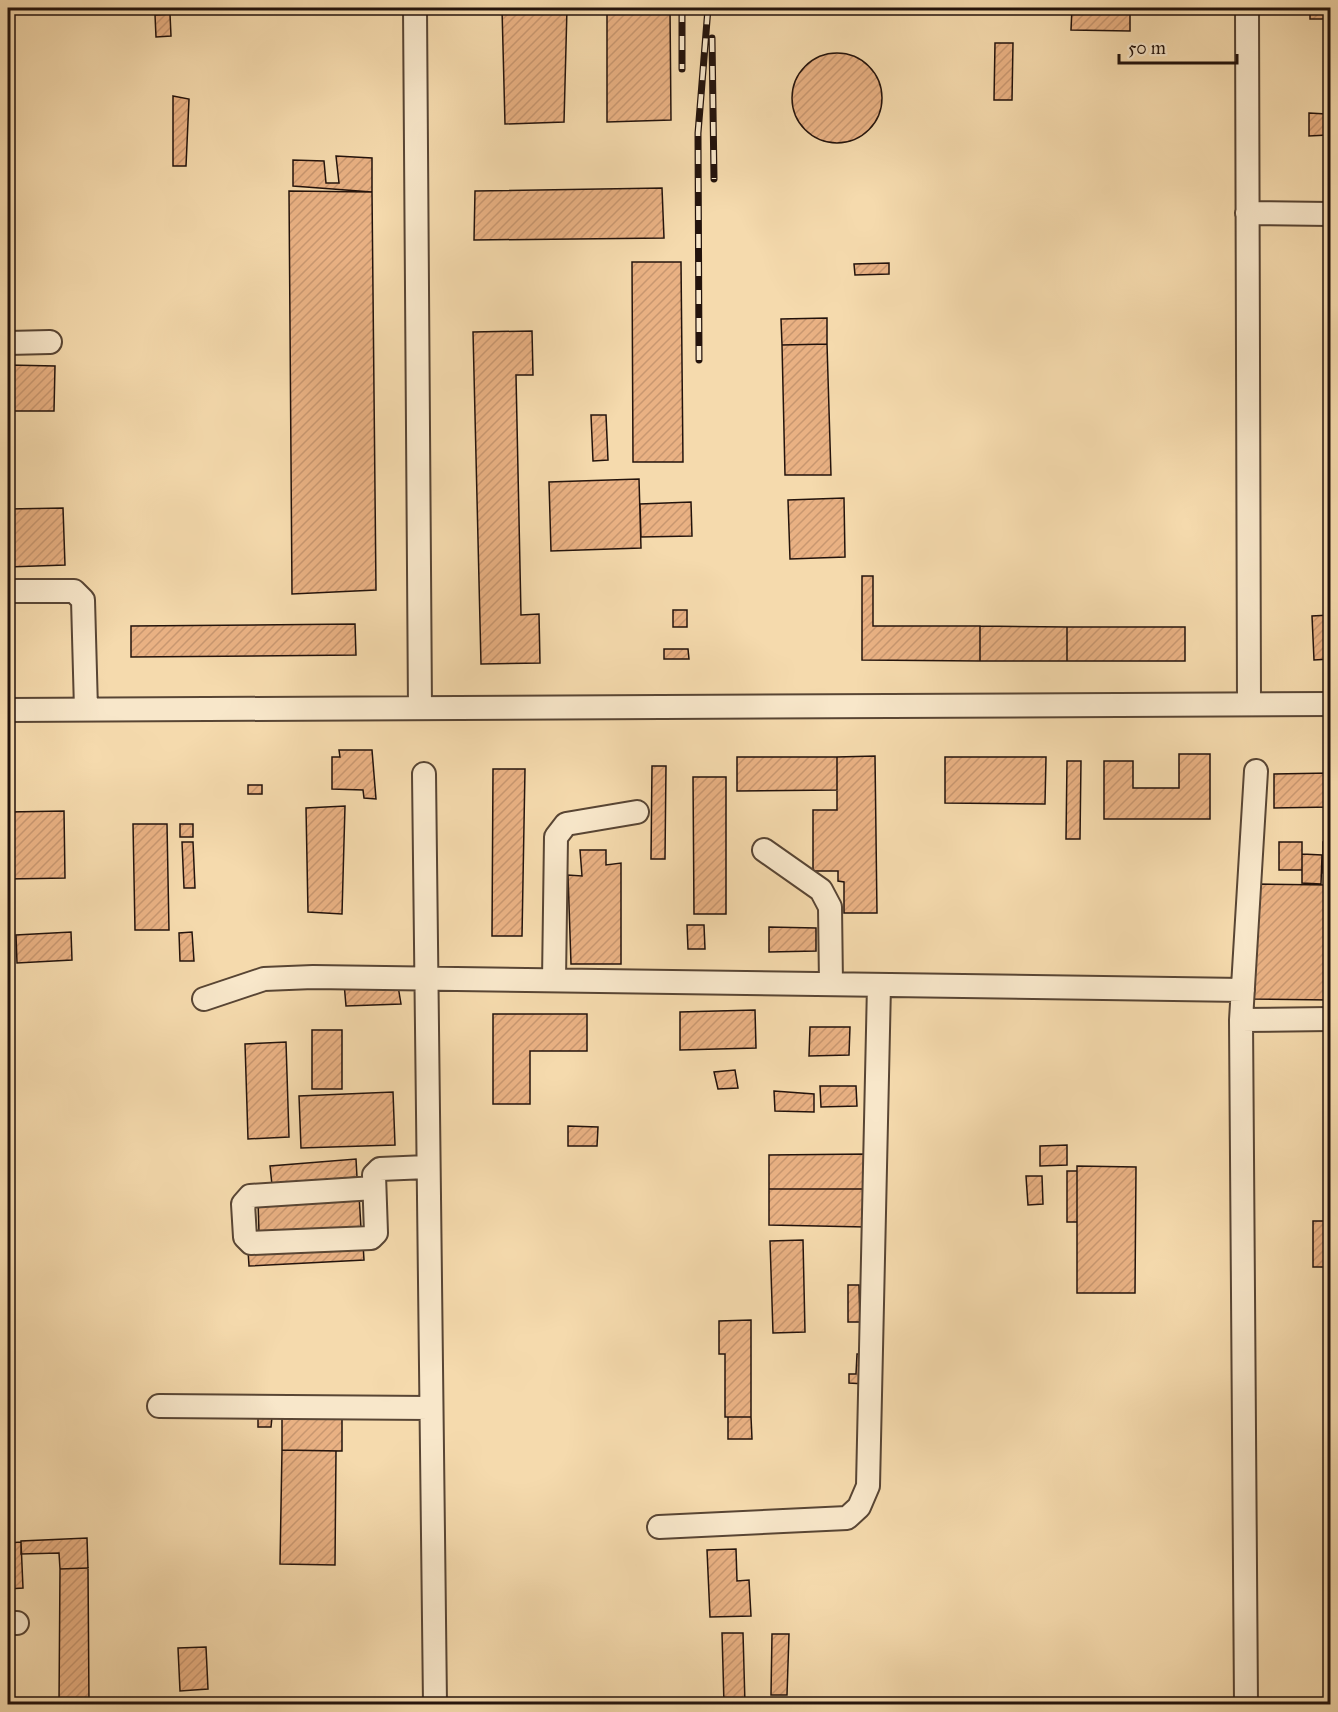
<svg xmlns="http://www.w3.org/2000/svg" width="1338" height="1712" font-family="'IM FELL Great Primer',serif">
	<defs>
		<pattern id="building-hatch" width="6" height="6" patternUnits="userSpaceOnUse" patternTransform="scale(1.5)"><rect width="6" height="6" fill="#e9b183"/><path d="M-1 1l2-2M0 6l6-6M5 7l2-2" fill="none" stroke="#c89770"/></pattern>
	</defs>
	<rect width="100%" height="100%" fill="#f5daad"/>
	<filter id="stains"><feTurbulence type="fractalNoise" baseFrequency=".00333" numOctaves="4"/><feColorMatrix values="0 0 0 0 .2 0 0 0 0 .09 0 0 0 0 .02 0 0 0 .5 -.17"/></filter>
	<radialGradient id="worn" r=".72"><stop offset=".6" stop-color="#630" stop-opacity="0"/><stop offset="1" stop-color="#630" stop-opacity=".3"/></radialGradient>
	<path fill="url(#building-hatch)" stroke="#23130c" stroke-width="1.5" d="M 567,8 L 564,122 L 505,124 L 502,9 Z
		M 607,8 L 670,8 L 671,120 L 607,122 Z
		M 1072,8 L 1130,8 L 1130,31 L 1071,30 Z
		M 1310,8 L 1330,8 L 1330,19 L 1310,19 Z
		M 170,14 L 171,36 L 156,37 L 155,15 Z
		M 1325,28 L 1330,28 L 1330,65 L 1326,65 Z
		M 995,43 L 1013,43 L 1012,100 L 994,100 Z
		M792 98a45 45 0 1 1 90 0a45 45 0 1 1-90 0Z
		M 173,96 L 189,99 L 186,166 L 173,166 Z
		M 1309,113 L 1326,114 L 1327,135 L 1309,136 Z
		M 336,156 L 372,158 L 372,192 L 293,186 L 293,160 L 324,161 L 326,183 L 339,183 Z
		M 662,188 L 664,238 L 474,240 L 475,191 Z
		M 289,191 L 372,192 L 376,590 L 292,594 Z
		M 632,262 L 681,262 L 683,462 L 633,462 Z
		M 889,263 L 889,274 L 855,275 L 854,264 Z
		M 8,270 L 13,270 L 12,286 L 8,286 Z
		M 827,318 L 827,344 L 782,345 L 781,319 Z
		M 532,331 L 533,375 L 516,375 L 521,615 L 539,614 L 540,663 L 481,664 L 473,332 Z
		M 827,344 L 831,475 L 785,475 L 782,345 Z
		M 8,365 L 55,366 L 54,411 L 8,411 Z
		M 591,415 L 606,415 L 608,460 L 593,461 Z
		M 639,479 L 641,548 L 551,551 L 549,482 Z
		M 844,498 L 845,557 L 790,559 L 788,500 Z
		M 691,502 L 692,536 L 641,537 L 640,504 Z
		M 63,508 L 65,565 L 8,567 L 8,509 Z
		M 862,576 L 873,576 L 873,626 L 980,626 L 980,661 L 862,660 Z
		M 673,610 L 687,610 L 687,627 L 673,627 Z
		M 1330,615 L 1330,659 L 1314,660 L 1312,616 Z
		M 355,624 L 356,655 L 131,657 L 131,626 Z
		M 980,626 L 1067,627 L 1067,661 L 980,661 Z
		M 1067,627 L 1185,627 L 1185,661 L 1067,661 Z
		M 664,649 L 688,649 L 689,659 L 664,659 Z
		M 339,750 L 372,750 L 376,799 L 364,798 L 363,790 L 332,789 L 332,757 L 340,757 Z
		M 1179,754 L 1210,754 L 1210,819 L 1104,819 L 1104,761 L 1133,761 L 1133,788 L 1179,788 Z
		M 875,756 L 877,913 L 844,913 L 844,882 L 838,881 L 838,871 L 813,871 L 813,810 L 837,810 L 837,757 Z
		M 737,757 L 837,757 L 837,790 L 737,791 Z
		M 945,757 L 1046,757 L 1045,804 L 945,803 Z
		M 1067,761 L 1081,761 L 1080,839 L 1066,839 Z
		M 652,766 L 666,766 L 665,859 L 651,859 Z
		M 493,769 L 525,769 L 522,936 L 492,936 Z
		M 1330,773 L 1330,807 L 1274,808 L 1274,774 Z
		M 693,777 L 726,777 L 726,914 L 694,914 Z
		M 248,785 L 262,785 L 262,794 L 248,794 Z
		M 345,806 L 342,914 L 308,912 L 306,808 Z
		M 64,811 L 65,878 L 8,879 L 8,812 Z
		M 133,824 L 167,824 L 169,930 L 135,930 Z
		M 180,824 L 193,824 L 193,837 L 180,837 Z
		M 182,842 L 193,842 L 195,888 L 184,888 Z
		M 1279,842 L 1302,842 L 1302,870 L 1279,870 Z
		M 1323,842 L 1330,842 L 1330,873 L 1323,873 Z
		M 580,850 L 606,850 L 606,865 L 621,863 L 621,964 L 571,964 L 568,875 L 582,876 Z
		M 1302,854 L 1322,855 L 1321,884 L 1302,883 Z
		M 1256,884 L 1330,885 L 1330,1000 L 1253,999 Z
		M 687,925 L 704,925 L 705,949 L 688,949 Z
		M 769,927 L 816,928 L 816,951 L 769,952 Z
		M 71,932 L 72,960 L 17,963 L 16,935 Z
		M 192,932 L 194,961 L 180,961 L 179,933 Z
		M 397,980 L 401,1004 L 346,1006 L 344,983 Z
		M 755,1010 L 756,1048 L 680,1050 L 680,1012 Z
		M 493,1014 L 587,1014 L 587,1051 L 530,1051 L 530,1104 L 493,1104 Z
		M 810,1027 L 850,1027 L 849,1055 L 809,1056 Z
		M 312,1030 L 342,1030 L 342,1089 L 312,1089 Z
		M 286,1042 L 289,1137 L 248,1139 L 245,1044 Z
		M 735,1070 L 738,1088 L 718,1089 L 714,1072 Z
		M 820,1086 L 856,1086 L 857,1106 L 821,1107 Z
		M 774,1091 L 814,1094 L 814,1112 L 775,1111 Z
		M 393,1092 L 395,1145 L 301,1148 L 299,1096 Z
		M 568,1126 L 598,1127 L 597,1146 L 568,1146 Z
		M 1067,1145 L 1067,1165 L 1040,1166 L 1040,1146 Z
		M 867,1154 L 868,1189 L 769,1189 L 769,1155 Z
		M 356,1159 L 357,1177 L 272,1185 L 270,1166 Z
		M 1077,1166 L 1136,1167 L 1135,1293 L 1077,1293 Z
		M 1067,1171 L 1077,1171 L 1077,1222 L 1067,1222 Z
		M 1026,1176 L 1042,1176 L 1043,1204 L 1028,1205 Z
		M 769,1189 L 868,1189 L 866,1227 L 769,1225 Z
		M 359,1195 L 361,1228 L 259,1233 L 258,1201 Z
		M 1313,1221 L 1330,1221 L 1330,1267 L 1313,1267 Z
		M 803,1240 L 805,1332 L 773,1333 L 770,1241 Z
		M 363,1244 L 364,1260 L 249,1266 L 248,1250 Z
		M 848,1285 L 859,1285 L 860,1322 L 848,1322 Z
		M 751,1320 L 751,1417 L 725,1417 L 725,1354 L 719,1354 L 719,1321 Z
		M 857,1354 L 866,1354 L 865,1384 L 849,1383 L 849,1374 L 856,1374 Z
		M 282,1416 L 342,1417 L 342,1451 L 282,1450 Z
		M 258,1417 L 272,1417 L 271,1427 L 258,1427 Z
		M 728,1417 L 751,1417 L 752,1439 L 728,1439 Z
		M 282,1450 L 336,1451 L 335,1565 L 280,1564 Z
		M 87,1538 L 88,1568 L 60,1569 L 59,1553 L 21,1554 L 21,1541 Z
		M 21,1542 L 23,1588 L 8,1589 L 8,1543 Z
		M 736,1549 L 737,1581 L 749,1580 L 751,1616 L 710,1617 L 707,1550 Z
		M 88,1568 L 89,1704 L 59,1704 L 60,1569 Z
		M 722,1633 L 743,1633 L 745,1704 L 724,1704 Z
		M 772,1634 L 789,1634 L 787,1695 L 771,1695 Z
		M 206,1647 L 208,1689 L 180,1691 L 178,1648 Z"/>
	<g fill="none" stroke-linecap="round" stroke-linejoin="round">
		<defs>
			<path id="minor" d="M 415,8 L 420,708
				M 1247,8 L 1249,704
				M 1247,213 L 1330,214
				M 8,343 L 50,342
				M 8,591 L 74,591 L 83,600 L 86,709
				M 8,710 L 1330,704
				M 424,774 L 435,1704
				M 764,850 L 821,890 L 830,907 L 831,984
				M 554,980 L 556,837 L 566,824 L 637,812
				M 204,999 L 264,979 L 313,977 L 1243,990
				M 1241,1020 L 1330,1019
				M 374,1188 L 250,1196 L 243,1204 L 245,1237 L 251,1243 L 371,1238 L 376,1233 L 374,1175 L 380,1169 L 427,1167
				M 159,1406 L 430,1408
				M 659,1527 L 847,1518 L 859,1507 L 868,1486 L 879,985
				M 8,1623 L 17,1623
				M 1246,1704 L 1241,1020 L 1256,771"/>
		</defs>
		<use href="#minor" stroke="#584534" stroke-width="26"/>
		<use href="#minor" stroke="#f8e7ca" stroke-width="22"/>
		<defs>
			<path id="rail" d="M 682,8 L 682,69
				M 712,38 L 714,179
				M 699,360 L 698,133 L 708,8"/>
		</defs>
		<use href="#rail" stroke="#23130c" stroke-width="7"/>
		<use href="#rail" stroke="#f8e7ca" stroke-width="4.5" stroke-dasharray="14" stroke-linecap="butt"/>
	</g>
	<rect width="1338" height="1712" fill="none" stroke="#f5daad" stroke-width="30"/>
	<rect x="9" y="9" width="1320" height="1694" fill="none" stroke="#23130c" stroke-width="3"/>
	<rect x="15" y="15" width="1308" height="1682" fill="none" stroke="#23130c" stroke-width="1.5"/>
	<path d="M1119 54v9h118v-9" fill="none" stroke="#23130c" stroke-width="3"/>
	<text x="1128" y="54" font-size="18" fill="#23130c" stroke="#f8e7ca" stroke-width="4.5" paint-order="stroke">50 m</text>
	<rect width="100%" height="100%" filter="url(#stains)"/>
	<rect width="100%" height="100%" fill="url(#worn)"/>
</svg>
